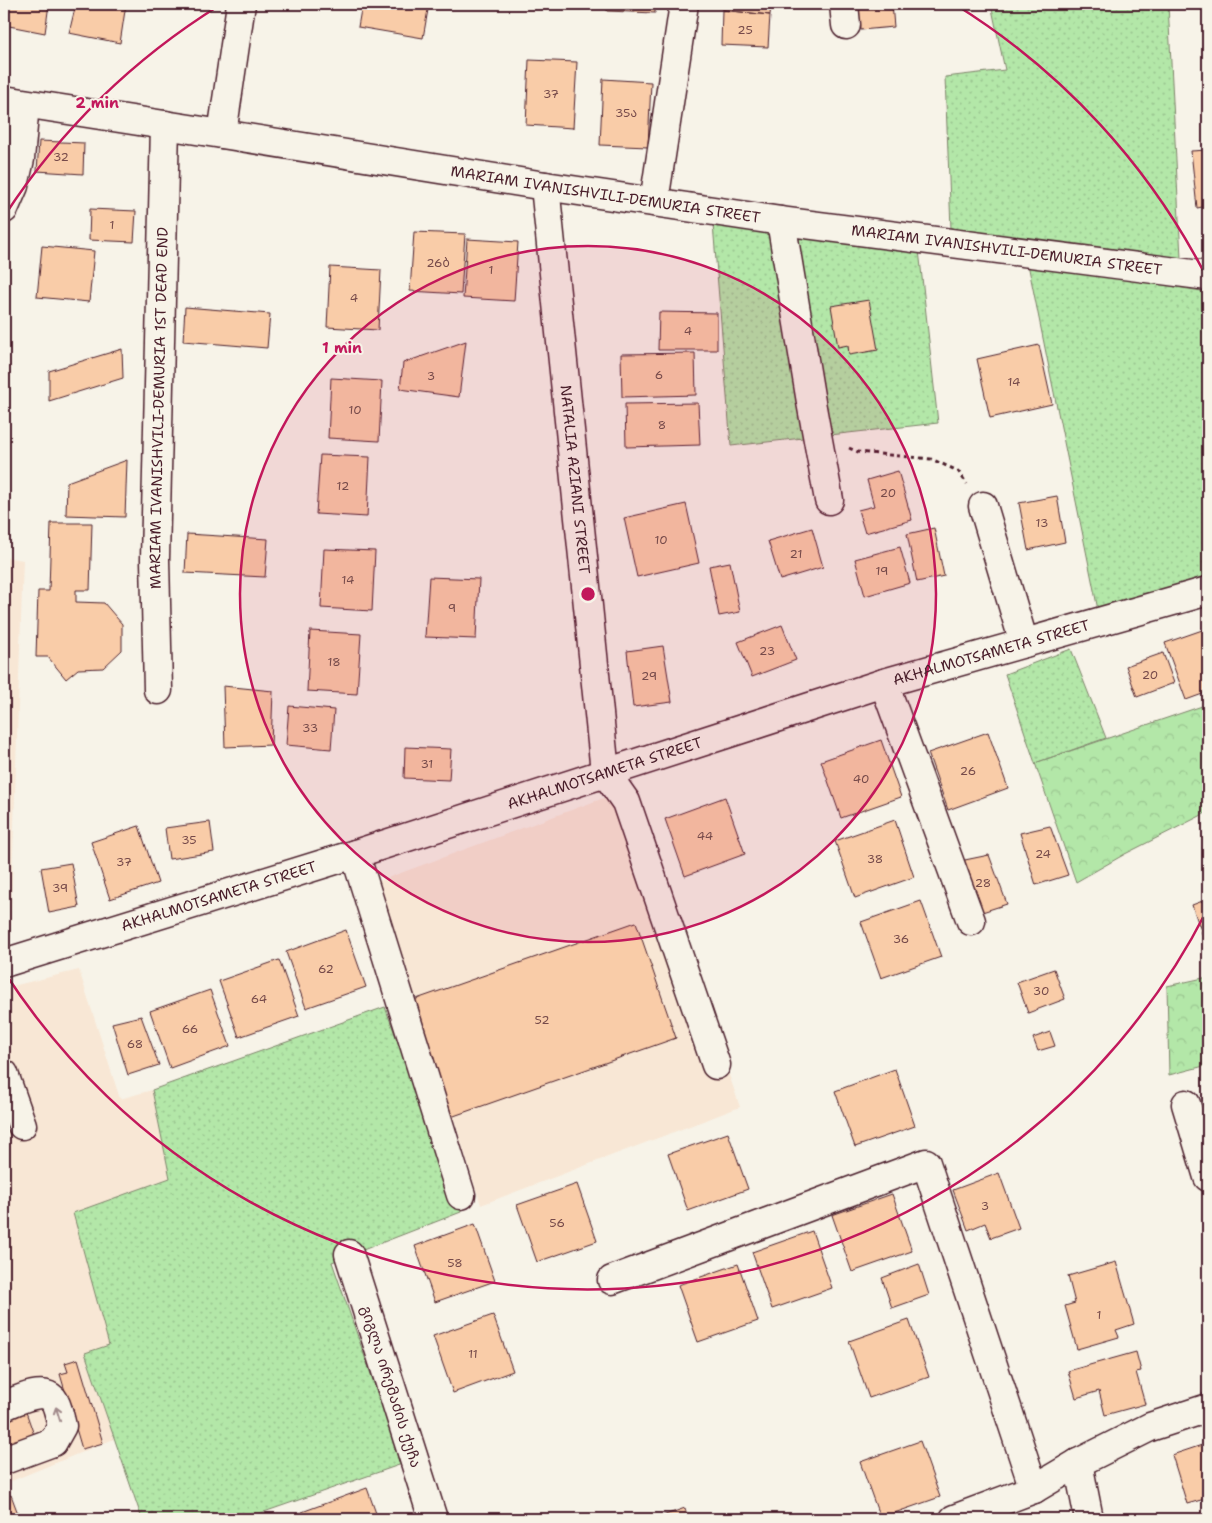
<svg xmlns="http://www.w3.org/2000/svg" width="1212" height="1523" font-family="'Shantell Sans','Noto Sans Georgian',sans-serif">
	<defs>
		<pattern id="grass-dots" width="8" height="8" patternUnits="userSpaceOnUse" patternTransform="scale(1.25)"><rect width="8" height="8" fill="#b3e7a8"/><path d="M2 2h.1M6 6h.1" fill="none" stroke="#9bc691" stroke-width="1.8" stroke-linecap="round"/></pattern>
		<pattern id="forest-crowns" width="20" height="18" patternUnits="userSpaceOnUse" patternTransform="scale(1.25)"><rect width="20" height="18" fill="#b3e7a8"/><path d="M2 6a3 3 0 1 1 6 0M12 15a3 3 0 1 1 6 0" fill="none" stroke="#9bc691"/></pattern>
	</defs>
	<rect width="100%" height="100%" fill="#f7f3e8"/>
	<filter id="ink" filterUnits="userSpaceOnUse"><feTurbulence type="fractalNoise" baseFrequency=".02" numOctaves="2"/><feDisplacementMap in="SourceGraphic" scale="10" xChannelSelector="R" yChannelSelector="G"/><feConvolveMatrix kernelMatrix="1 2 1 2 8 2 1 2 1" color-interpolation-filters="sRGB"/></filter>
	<g filter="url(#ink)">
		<path fill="#f8e7d5" d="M 4,557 L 23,560 L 10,941 L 4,942 Z
			M 631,788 L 740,1107 L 481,1205 L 379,881 Z
			M 79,970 L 120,1099 L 152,1090 L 170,1178 L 73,1213 L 109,1345 L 85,1354 L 114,1439 L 4,1484 L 4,988 Z"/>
		<path fill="url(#grass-dots)" stroke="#7e836a" d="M 991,4 L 1168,4 L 1181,258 L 951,229 L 945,77 L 1005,70 Z
			M 713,224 L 919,250 L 938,423 L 731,446 Z
			M 1028,264 L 1208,292 L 1208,575 L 1098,610 Z
			M 1071,649 L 1106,738 L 1035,763 L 1005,674 Z
			M 385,1007 L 461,1212 L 332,1262 L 402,1464 L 244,1519 L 142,1519 L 85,1353 L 109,1345 L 73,1213 L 170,1178 L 152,1090 Z"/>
		<path fill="url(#forest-crowns)" stroke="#7e836a" d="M 1208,704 L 1208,812 L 1125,854 L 1076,882 L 1035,763 Z
			M 1208,977 L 1208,1065 L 1169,1075 L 1167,986 Z"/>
		<path fill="#f9cca8" stroke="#4a1f2b" d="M 4,4 L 49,4 L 45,33 L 4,25 Z
			M 76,4 L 126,4 L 120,43 L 69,33 Z
			M 362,4 L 429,4 L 423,38 L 358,27 Z
			M 607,4 L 655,4 L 655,13 L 607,11 Z
			M 723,4 L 771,4 L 770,15 L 722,10 Z
			M 858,4 L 892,4 L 894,27 L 861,30 Z
			M 722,10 L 770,15 L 768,47 L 721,45 Z
			M 529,60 L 577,62 L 573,128 L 526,125 Z
			M 603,79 L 651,82 L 648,147 L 600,145 Z
			M 39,141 L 84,143 L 83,174 L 37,171 Z
			M 1208,150 L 1208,206 L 1197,208 L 1191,151 Z
			M 90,209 L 136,211 L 134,242 L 89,240 Z
			M 414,232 L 465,234 L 461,294 L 410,291 Z
			M 467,239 L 518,242 L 514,301 L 463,298 Z
			M 42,246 L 94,251 L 89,302 L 37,297 Z
			M 330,267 L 381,270 L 378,330 L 327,327 Z
			M 869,300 L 878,350 L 849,355 L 848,345 L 838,347 L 831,306 Z
			M 185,307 L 270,314 L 267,348 L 183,341 Z
			M 659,312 L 717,313 L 717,350 L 658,350 Z
			M 466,341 L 459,397 L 400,389 L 403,363 Z
			M 1039,345 L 1052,404 L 990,418 L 977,359 Z
			M 122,349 L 123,378 L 49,401 L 49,371 Z
			M 695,353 L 696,395 L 622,397 L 621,354 Z
			M 331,378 L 382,381 L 379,441 L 328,438 Z
			M 698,403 L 700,445 L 626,447 L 625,404 Z
			M 320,455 L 370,457 L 367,517 L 316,514 Z
			M 127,460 L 125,517 L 66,515 L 67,482 Z
			M 898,471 L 912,520 L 865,533 L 858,510 L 874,506 L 867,480 Z
			M 1057,496 L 1065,542 L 1028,550 L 1019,503 Z
			M 686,504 L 699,563 L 637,577 L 624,518 Z
			M 51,523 L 92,523 L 90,590 L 76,590 L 76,602 L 104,603 L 122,624 L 122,650 L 103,668 L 78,669 L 66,679 L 48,657 L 36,657 L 38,591 L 49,591 Z
			M 812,528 L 823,567 L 780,580 L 768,541 Z
			M 934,528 L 944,576 L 917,582 L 907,534 Z
			M 187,534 L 268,539 L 265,577 L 185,573 Z
			M 900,547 L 910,583 L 865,596 L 855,559 Z
			M 324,549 L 375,551 L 372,611 L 321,608 Z
			M 730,562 L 740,612 L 719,616 L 709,566 Z
			M 429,577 L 479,579 L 476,639 L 425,637 Z
			M 782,625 L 796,660 L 752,677 L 738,642 Z
			M 1208,628 L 1208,692 L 1186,700 L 1165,643 Z
			M 310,631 L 361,634 L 357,694 L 307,691 Z
			M 663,646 L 672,702 L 633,707 L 627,651 Z
			M 1163,653 L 1174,683 L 1137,697 L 1126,666 Z
			M 223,686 L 273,691 L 271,745 L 225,747 Z
			M 289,706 L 334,710 L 331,749 L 286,745 Z
			M 988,732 L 1008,788 L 948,810 L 928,753 Z
			M 881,740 L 901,797 L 841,818 L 821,761 Z
			M 405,747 L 451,749 L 449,780 L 404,778 Z
			M 725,797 L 745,854 L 685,876 L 665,819 Z
			M 895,820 L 914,877 L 855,898 L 835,841 Z
			M 210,822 L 214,852 L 169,859 L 165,828 Z
			M 139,826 L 158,883 L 110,899 L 91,842 Z
			M 1050,826 L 1068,875 L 1036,885 L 1020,833 Z
			M 989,855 L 1007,904 L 976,914 L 960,861 Z
			M 71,863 L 79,907 L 49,913 L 41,868 Z
			M 1208,899 L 1208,951 L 1192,905 Z
			M 921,901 L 941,957 L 881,978 L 861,922 Z
			M 636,922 L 676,1038 L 448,1118 L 408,1002 Z
			M 346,930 L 366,987 L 306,1008 L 286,952 Z
			M 279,960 L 299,1016 L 239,1037 L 219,981 Z
			M 1054,969 L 1065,999 L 1028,1013 L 1017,982 Z
			M 210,990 L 230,1046 L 170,1068 L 150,1011 Z
			M 141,1016 L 159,1065 L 128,1075 L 112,1023 Z
			M 1050,1032 L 1055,1046 L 1038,1051 L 1033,1038 Z
			M 895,1069 L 915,1126 L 855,1147 L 835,1091 Z
			M 728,1133 L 748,1189 L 688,1211 L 668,1154 Z
			M 999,1173 L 1019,1228 L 991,1238 L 985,1223 L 968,1230 L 953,1190 Z
			M 577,1184 L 597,1241 L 537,1262 L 517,1205 Z
			M 892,1194 L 912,1251 L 852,1272 L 832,1215 Z
			M 475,1224 L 495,1281 L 435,1302 L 415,1246 Z
			M 812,1231 L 832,1288 L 772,1309 L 752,1252 Z
			M 1116,1262 L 1134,1324 L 1116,1330 L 1119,1337 L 1077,1349 L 1065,1306 L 1075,1303 L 1068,1276 Z
			M 738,1264 L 758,1321 L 698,1342 L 678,1285 Z
			M 919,1264 L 929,1295 L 892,1308 L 882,1278 Z
			M 493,1315 L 513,1371 L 453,1393 L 433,1336 Z
			M 909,1320 L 929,1377 L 869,1398 L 849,1341 Z
			M 1136,1352 L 1141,1371 L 1136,1372 L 1145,1404 L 1105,1415 L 1099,1391 L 1076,1398 L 1068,1371 Z
			M 78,1359 L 103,1443 L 82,1449 L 60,1374 L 68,1372 L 65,1363 Z
			M 25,1409 L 34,1435 L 4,1445 L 4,1416 Z
			M 920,1441 L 940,1497 L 880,1518 L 860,1462 Z
			M 1208,1443 L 1208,1498 L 1187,1504 L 1172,1455 Z
			M 367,1488 L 378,1519 L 283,1519 Z
			M 11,1495 L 20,1519 L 4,1519 L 4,1498 Z
			M 685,1508 L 688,1519 L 654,1519 Z"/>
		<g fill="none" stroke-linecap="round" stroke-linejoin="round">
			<defs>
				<g id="minor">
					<path d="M 844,4 L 846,25"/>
					<path id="s1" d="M 4,100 L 222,134 L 545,186 L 781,221 L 1208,276"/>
					<path d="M 222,134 L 241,4"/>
					<path id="s2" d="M 545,186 L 605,772 L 626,802 L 716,1065"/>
					<path d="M 654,202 L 684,4"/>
					<path d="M 4,209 L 14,186 L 20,159 L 25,104"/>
					<path d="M 781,221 L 811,402 L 829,500"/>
					<path d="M 983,506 L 1024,643"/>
					<path d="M 884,683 L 971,921"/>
					<path id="s3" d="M 158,690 L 155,559 L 165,125"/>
					<path d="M 355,854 L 461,1195"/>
					<path id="s4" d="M 4,963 L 355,854 L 884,683 L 1208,591"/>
					<path d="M 4,1074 L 22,1125"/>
					<path d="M 1186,1104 L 1208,1177"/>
					<path id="s5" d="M 349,1254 L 433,1519"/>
					<path d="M 612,1280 L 926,1163 L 1034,1489"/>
					<path d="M 4,1406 C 16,1401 42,1387 53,1399 C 58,1405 60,1419 62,1426 L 53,1442 L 4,1460"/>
					<path d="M 1078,1463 L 1089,1519"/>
					<path d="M 954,1519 L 1034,1489 L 1078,1463 L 1150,1427 L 1208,1408"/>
				</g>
			</defs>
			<use href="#minor" stroke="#4a1f2b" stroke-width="31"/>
			<path stroke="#4a1f2b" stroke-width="3" stroke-dasharray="4 4" stroke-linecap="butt" d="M 849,448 L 858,452 L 931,459 L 958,471 L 967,484"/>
			<use href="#minor" stroke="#f7f3e8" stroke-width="28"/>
		</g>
		<defs><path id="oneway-shaft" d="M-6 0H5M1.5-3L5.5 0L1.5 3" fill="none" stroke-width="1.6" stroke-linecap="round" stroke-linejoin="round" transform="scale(1.25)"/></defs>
		<use stroke="#a0898a" href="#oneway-shaft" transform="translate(58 1414) rotate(-107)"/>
	</g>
	<circle cx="588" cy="594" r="348" fill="#c2185b" fill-opacity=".12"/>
	<g fill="none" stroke="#c2185b" stroke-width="2.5">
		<circle cx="588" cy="594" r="348"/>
		<path d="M1207 910A695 695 0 0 1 5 973M5 215A695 695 0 0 1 220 5M956 5A695 695 0 0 1 1207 278"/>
	</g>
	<g text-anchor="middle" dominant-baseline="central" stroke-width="4" stroke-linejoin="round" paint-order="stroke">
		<g font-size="12" fill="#764a4a">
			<text x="745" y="30">25</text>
			<text x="551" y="94">37</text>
			<text x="626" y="113">35ა</text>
			<text x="61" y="157">32</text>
			<text x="112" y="225">1</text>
			<text x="438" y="263">26ბ</text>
			<text x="491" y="270">1</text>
			<text x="354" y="298">4</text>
			<text x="688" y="331">4</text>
			<text x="659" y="375">6</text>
			<text x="431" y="376">3</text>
			<text x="1014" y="382">14</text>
			<text x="355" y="410">10</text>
			<text x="662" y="425">8</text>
			<text x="343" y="486">12</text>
			<text x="888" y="493">20</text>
			<text x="1042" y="523">13</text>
			<text x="661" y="540">10</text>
			<text x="796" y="554">21</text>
			<text x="882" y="571">19</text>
			<text x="348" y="580">14</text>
			<text x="452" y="608">9</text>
			<text x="767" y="651">23</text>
			<text x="334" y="662">18</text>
			<text x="1150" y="675">20</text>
			<text x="649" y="676">29</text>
			<text x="310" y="728">33</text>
			<text x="427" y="764">31</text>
			<text x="968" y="771">26</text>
			<text x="861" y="779">40</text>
			<text x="705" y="836">44</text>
			<text x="189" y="840">35</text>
			<text x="1043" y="854">24</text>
			<text x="875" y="859">38</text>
			<text x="124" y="862">37</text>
			<text x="983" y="883">28</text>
			<text x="60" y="888">39</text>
			<text x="901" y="939">36</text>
			<text x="326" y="969">62</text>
			<text x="1041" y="991">30</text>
			<text x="259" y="999">64</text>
			<text x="542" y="1020">52</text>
			<text x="190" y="1029">66</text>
			<text x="135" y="1044">68</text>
			<text x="985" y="1206">3</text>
			<text x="557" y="1223">56</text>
			<text x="455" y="1263">58</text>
			<text x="1099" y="1315">1</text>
			<text x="473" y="1354">11</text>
		</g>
		<g font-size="15" fill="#4a1f2b" stroke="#f7f3e8">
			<text stroke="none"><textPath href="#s1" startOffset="609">MARIAM IVANISHVILI-DEMURIA STREET</textPath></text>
			<text stroke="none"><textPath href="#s1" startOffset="1014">MARIAM IVANISHVILI-DEMURIA STREET</textPath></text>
			<text stroke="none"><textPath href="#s3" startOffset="282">MARIAM IVANISHVILI-DEMURIA 1ST DEAD END</textPath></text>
			<text stroke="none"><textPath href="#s2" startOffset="295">NATALIA AZIANI STREET</textPath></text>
			<text stroke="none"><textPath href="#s4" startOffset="1035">AKHALMOTSAMETA STREET</textPath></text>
			<text stroke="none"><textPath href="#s4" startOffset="630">AKHALMOTSAMETA STREET</textPath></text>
			<text stroke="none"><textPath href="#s4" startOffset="225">AKHALMOTSAMETA STREET</textPath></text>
			<text stroke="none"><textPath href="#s5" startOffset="139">გიგლა ირემაძის ქუჩა</textPath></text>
		</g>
	</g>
	<circle cx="588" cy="594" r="8" fill="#c2185b" stroke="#f7f3e8" stroke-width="2.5"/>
	<g font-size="15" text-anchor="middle" font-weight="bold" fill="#c2185b" stroke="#f7f3e8" stroke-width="4" stroke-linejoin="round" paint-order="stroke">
		<text x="97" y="108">2 min</text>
		<text x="342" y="353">1 min</text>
	</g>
	<rect width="1212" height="1523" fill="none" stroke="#f7f3e8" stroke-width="20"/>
	<rect x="10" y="10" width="1192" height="1503" fill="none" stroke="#4a1f2b" stroke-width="2" filter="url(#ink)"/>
</svg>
